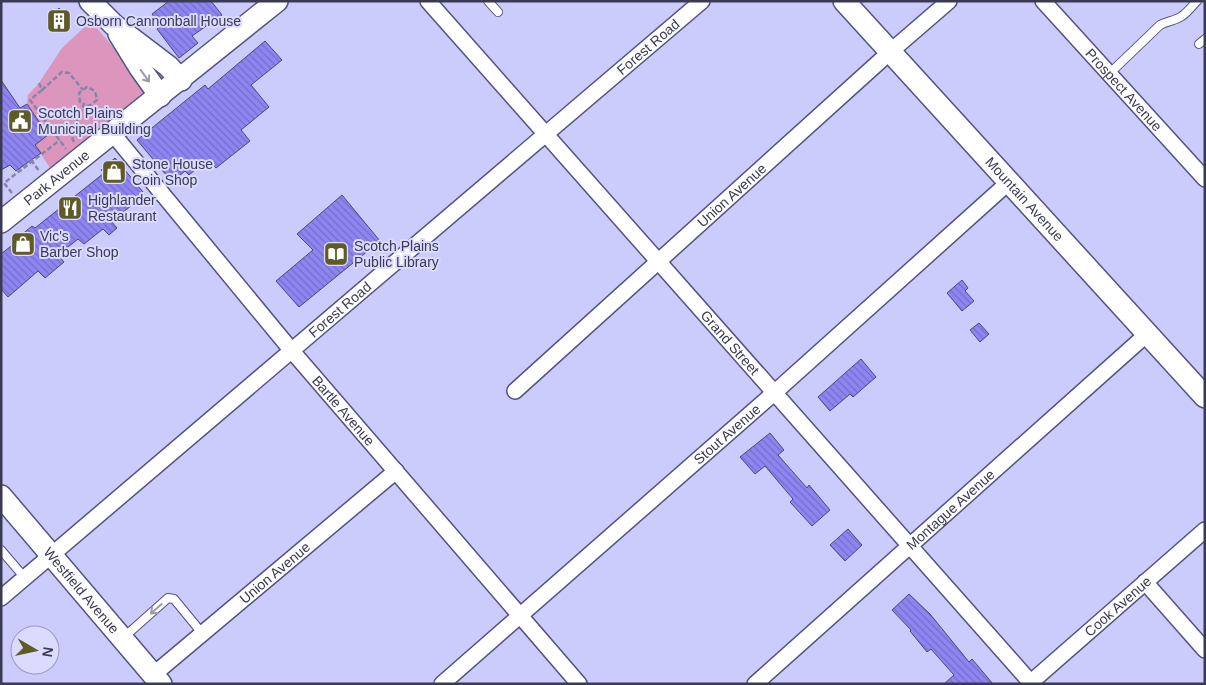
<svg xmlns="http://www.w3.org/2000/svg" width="1206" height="685" font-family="Helvetica,sans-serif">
	<defs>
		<pattern id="building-back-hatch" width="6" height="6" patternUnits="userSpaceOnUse" patternTransform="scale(1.25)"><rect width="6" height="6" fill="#8e85f3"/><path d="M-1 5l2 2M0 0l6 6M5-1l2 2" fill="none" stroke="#756ec7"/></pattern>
	</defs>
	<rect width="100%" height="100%" fill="#ccccfc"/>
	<path fill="#dc96bd" d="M 91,21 L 144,84 L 145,94 L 71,155 L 50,168 L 35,145 L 48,135 L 27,104 L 28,95 L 39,83 L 62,48 Z"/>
	<path fill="url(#building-back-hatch)" stroke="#4a4779" d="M 169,1 L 211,1 L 222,15 L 192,36 L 198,43 L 179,58 L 157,29 L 161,26 L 152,14 Z
		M 59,8 L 71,22 L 59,33 L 47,19 Z
		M 265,41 L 282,60 L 251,85 L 269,107 L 241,130 L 250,141 L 216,168 L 208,159 L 189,175 L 185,171 L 172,182 L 137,140 L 205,85 L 208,89 Z
		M 1,80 L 20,108 L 27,104 L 48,135 L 35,145 L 41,153 L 16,171 L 10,165 L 1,170 Z
		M 115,158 L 143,192 L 130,204 L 131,206 L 111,221 L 117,228 L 109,235 L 103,229 L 84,244 L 78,239 L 58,255 L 64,262 L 45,278 L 38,271 L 8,297 L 1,289 L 1,254 L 15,243 L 13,242 L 32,226 L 35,228 L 104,173 L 101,170 Z
		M 342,195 L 380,241 L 299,307 L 276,281 L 313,250 L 297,234 Z
		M 962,280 L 968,288 L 965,291 L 974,301 L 962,311 L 947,293 Z
		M 979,323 L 989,334 L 980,342 L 970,330 Z
		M 861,359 L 876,377 L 853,397 L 850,394 L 830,411 L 818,397 Z
		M 770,433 L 784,450 L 778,455 L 807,488 L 809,485 L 830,510 L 812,526 L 790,502 L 793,499 L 765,466 L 755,474 L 740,457 Z
		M 848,529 L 862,545 L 845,561 L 830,545 Z
		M 909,594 L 930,614 L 969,662 L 972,659 L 993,684 L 944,684 L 954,675 L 931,649 L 927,652 L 910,631 L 911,630 L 892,610 Z"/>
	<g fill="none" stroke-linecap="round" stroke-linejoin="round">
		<defs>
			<path id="lane" d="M 488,1 L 498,12
				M 1199,44 L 1205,39
				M 1109,74 L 1160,25 C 1167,21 1175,21 1182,16 C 1188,12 1192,6 1197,1
				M 1,550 L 25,578
				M 123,638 L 168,598 L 174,599 L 202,633"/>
			<g id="street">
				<path id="s1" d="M 428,1 L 1032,684"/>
				<path id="s2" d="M 1043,1 L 1205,179"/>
				<path id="s3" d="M 113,134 L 292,351 L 579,684"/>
				<path id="s4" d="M 515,391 L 890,52 L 949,1"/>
				<path d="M 1145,582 L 1205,650"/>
				<path id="s5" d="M 1,598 L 702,1"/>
				<path id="s6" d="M 153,675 L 396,471"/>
				<path id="s7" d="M 442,684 L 774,393 L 1009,182"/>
				<path id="s8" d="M 755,684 L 1147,334"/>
				<path id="s9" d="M 1029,684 L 1205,530"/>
			</g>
			<g id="secondary">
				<path d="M 90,1 L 114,25 L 168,66 L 181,80"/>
				<path id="s10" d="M 844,1 L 1205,397"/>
				<path d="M 119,34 L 140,68 L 160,96"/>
				<path id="s11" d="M 1,222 L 277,1"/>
				<path id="s12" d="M 1,496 L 161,684"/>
			</g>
		</defs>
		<use href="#lane" stroke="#545184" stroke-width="10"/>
		<use href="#street" stroke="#545184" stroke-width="18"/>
		<use href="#secondary" stroke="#545184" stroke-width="24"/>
		<path stroke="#8585a9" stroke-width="2.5" stroke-dasharray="5 2.5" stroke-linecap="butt" d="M 39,83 L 42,90 L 62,72 L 69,73 L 83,90
			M 42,90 L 30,100 L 66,149
			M 74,142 L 71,135 L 84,104 L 80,102 L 79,93 L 87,87 L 95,91 L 97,100 L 89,106 L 84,104
			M 31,160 L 39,171
			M 12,193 L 4,183 L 60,140"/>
		<use href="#lane" stroke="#fff" stroke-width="8"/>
		<use href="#street" stroke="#fff" stroke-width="15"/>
		<use href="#secondary" stroke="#fff" stroke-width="21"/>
	</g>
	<defs><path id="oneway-shaft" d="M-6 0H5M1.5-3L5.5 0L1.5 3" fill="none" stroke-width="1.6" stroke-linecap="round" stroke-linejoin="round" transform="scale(1.25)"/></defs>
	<g stroke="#9c9ca8">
		<use href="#oneway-shaft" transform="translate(145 76) rotate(54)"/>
		<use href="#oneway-shaft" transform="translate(156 609) rotate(138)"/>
	</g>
	<defs>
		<symbol id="building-square" viewBox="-11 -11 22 22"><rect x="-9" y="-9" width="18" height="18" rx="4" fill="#5e5b27" stroke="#dadbff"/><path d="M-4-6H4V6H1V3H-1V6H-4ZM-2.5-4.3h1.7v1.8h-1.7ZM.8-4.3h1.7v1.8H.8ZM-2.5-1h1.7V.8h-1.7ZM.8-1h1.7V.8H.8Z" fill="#fff"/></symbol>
		<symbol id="civic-square" viewBox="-11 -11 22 22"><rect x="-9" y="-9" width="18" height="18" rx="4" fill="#5e5b27" stroke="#dadbff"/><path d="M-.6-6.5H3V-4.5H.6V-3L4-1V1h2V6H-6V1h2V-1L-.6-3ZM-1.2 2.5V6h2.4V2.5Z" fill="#fff"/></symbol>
		<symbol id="shop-square" viewBox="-11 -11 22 22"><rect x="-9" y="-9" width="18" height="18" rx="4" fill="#5e5b27" stroke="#dadbff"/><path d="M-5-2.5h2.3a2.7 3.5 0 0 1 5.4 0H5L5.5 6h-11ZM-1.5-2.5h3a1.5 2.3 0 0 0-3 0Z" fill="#fff"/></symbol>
		<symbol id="restaurant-square" viewBox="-11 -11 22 22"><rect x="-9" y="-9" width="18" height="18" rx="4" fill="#5e5b27" stroke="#dadbff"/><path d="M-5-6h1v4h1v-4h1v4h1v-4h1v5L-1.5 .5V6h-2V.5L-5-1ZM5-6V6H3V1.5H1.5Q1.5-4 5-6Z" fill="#fff"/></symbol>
		<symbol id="library-square" viewBox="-11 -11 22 22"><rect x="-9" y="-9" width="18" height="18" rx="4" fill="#5e5b27" stroke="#dadbff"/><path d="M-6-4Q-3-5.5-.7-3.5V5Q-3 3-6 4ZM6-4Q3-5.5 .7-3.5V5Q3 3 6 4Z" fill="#fff"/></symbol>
	</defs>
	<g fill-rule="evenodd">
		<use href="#building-square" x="45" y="7" width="28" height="28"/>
		<use href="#civic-square" x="6" y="107" width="28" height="28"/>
		<use href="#shop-square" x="100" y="158" width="28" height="28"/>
		<use href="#restaurant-square" x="56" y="194" width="28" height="28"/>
		<use href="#shop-square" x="9" y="230" width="28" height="28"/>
		<use href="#library-square" x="322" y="240" width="28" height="28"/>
	</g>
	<g text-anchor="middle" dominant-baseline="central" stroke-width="4" stroke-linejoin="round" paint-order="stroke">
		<g font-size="14" fill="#3a3a52" stroke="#dadbff" text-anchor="start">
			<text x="76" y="21">Osborn Cannonball House</text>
			<text x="38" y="113">Scotch Plains<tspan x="38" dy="16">Municipal Building</tspan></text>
			<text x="132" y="164">Stone House<tspan x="132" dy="16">Coin Shop</tspan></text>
			<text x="88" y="200">Highlander<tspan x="88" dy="16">Restaurant</tspan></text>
			<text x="40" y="236">Vic's<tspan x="40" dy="16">Barber Shop</tspan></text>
			<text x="354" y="246">Scotch Plains<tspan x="354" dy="16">Public Library</tspan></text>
		</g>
		<g font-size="14" fill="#3a3a52" stroke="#dadbff">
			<text stroke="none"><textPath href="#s5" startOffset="850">Forest Road</textPath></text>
			<text stroke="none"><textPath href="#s2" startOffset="120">Prospect Avenue</textPath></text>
			<text stroke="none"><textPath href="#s11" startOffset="71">Park Avenue</textPath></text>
			<text stroke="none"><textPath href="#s4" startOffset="292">Union Avenue</textPath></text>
			<text stroke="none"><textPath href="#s10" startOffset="268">Mountain Avenue</textPath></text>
			<text stroke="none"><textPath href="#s5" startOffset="445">Forest Road</textPath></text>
			<text stroke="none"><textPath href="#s1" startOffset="456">Grand Street</textPath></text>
			<text stroke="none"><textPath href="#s3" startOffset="360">Bartle Avenue</textPath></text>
			<text stroke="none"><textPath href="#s7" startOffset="379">Stout Avenue</textPath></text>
			<text stroke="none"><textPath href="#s8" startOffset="262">Montague Avenue</textPath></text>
			<text stroke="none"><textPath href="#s6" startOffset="159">Union Avenue</textPath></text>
			<text stroke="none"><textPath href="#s12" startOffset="124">Westfield Avenue</textPath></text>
			<text stroke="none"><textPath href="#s9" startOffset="118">Cook Avenue</textPath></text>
		</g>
	</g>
	<rect width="1206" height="685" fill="none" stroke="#3a3a52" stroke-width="5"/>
	<g transform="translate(35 650) rotate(99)"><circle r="24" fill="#dadbff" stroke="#9a9bba"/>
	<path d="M0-4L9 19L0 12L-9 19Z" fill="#5e5b27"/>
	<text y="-8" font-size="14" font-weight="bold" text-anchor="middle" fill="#3a3a52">N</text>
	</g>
</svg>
